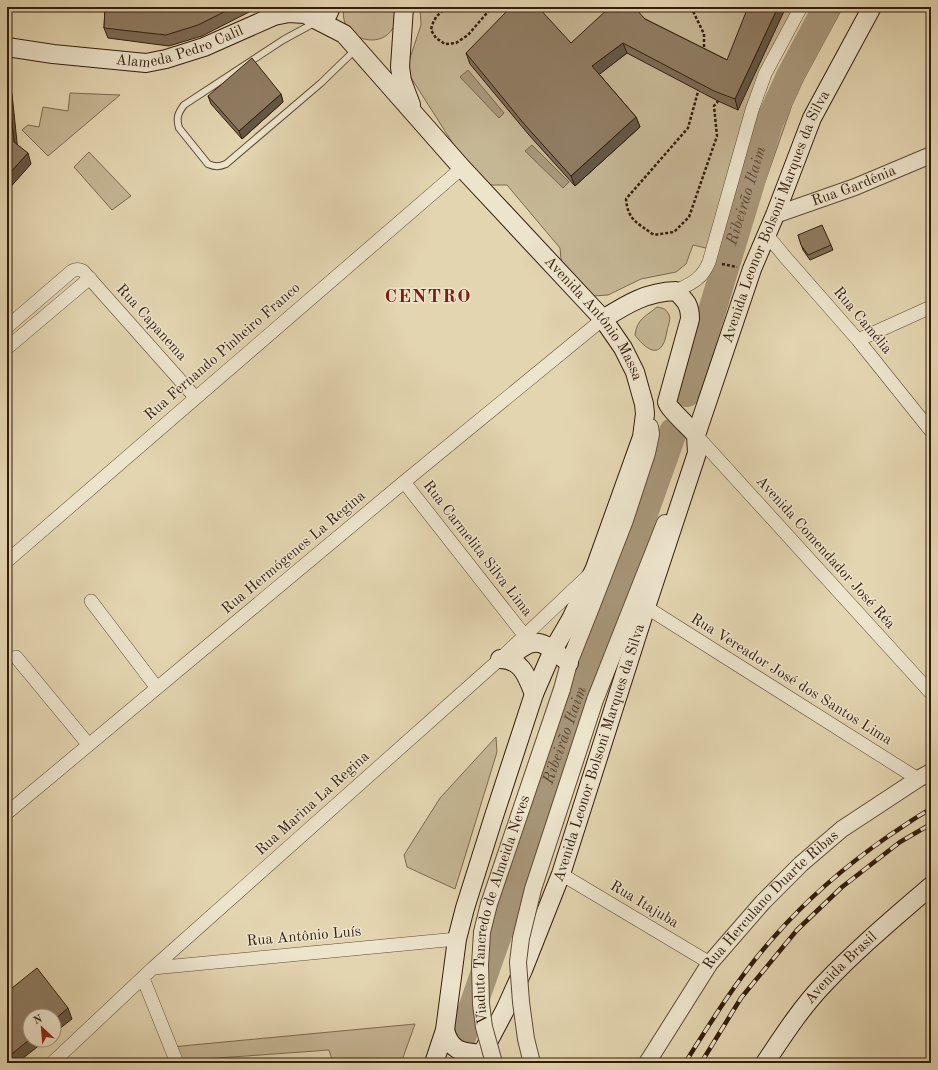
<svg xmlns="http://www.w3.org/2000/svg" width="938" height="1070" font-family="'Old Standard TT',serif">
	<rect width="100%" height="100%" fill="#e3d5b0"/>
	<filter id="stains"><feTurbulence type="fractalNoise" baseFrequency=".005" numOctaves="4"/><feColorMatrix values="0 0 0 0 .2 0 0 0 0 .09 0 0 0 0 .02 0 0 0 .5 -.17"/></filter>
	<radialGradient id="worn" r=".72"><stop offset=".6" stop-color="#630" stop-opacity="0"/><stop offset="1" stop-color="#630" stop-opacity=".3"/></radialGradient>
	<path fill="#c5b694" stroke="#7c6950" d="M 344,7 L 396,7 C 396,12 396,18 395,23 C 387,52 337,42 344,7 Z
		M 420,7 L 806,7 L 772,68 L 714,250 L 693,245 L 686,264 L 676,272 L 641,279 L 608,295 L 593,296 L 562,270 L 560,248 L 507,185 L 486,185 L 464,161 L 410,76 L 408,64 L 421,25 Z
		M 835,7 L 843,7 L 804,79 L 792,105 L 736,265 L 731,263 L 783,104 L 792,84 Z
		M 70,93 L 120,95 L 48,156 L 22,130 L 28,125 L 39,127 L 43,107 L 68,111 Z
		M 89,152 L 131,196 L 112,210 L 74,167 Z
		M 657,307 C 662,308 665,308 668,313 C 672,318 668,325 667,331 C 666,336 665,342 662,346 C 654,358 640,342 635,335 C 637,319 645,317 657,307 Z
		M 496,737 L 497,752 L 455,889 L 407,867 L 404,855 L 440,798 Z
		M 415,1024 L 401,1063 L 333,1063 L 329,1050 L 177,1061 L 171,1047 Z"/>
	<path fill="#a79679" stroke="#79654e" d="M 468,70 L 504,113 L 499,118 L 460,77 Z
		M 532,145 L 569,182 L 563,188 L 525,151 Z"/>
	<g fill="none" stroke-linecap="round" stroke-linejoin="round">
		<g stroke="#a79679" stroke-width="28">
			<path id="s1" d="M 687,393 L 769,123 L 790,76 L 827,7"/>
			<path id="s2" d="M 461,1040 L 500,929 L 535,821 L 673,432"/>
		</g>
		<defs>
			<path id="service" d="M 316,22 L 283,40 L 184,105 C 178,113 176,118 179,128 L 208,164 C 215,167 219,167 226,164 L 321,83 L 355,50"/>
			<path id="minor" d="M 766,234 L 786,258 L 858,340 L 931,431
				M 676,291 C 692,283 702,279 709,262 L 752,110 L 765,74 L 801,7
				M 7,327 L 72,271 C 76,269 79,269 83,271 L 195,397
				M 858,340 L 931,307
				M 7,348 L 90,278
				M 696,435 L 931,693
				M 404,482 L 525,636
				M 7,561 L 462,168
				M 91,601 L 157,688
				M 646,607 L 918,779
				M 16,657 L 88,744
				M 7,813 L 404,482 L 603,319
				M 561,874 L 710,963
				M 153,968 L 457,939
				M 143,978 L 177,1063
				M 52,1063 L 153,968 L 500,659 L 590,574"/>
			<g id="tertiary">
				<path id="s3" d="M 775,215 L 855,187 L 931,155"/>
				<path d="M 562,689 L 569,663 L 592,605 L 625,520 L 647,453 L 651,434 L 650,427"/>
				<path d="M 595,700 L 665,523"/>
				<path id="s4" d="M 647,1063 L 710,963 L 763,902 L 801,864 L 842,829 L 918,779 L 931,772"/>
			</g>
			<g id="secondary">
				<path d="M 404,7 L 400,67 L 402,81 L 411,105"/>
				<path d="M 319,20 L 328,14 L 331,7"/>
				<path id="s5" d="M 7,47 L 53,54 L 146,63 L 166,59 L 204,47 L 274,16 L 289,13 L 305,14 L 344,34 L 462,168 L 603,319 L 623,348 L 635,372 L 644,404 L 645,414 L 642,437 L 595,568 L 571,619 L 553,650 L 534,694 L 494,816 L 465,908 L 457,939 L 445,1030 L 434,1063"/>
				<path d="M 603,319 C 627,304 646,292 676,291 C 686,301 690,305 690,319 L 667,402 C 668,408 690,428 696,435"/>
				<path d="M 500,659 C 522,659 527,677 534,694"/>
				<path d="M 508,659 C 536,633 542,641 569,663"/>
				<path d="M 445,1030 C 451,1052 462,1052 482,1054"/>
				<path id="s6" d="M 477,1063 L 505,1010 L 523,970 L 561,874 L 646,607 L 697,453 L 696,435 L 752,269 L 775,215 L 812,118 L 872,7"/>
				<path id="s7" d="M 765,1063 C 783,1036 801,1008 823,985 C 857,949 894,918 931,886"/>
			</g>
		</defs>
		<use href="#service" stroke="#5f4a36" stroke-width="8"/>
		<use href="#minor" stroke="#5f4a36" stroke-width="14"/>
		<use href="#tertiary" stroke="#5f4a36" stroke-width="18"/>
		<use href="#secondary" stroke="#331c0d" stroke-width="20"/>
		<path stroke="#331c0d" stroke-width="2.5" stroke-dasharray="3 2" stroke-linecap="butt" d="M 447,7 C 438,14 433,19 431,30 L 436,38 L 445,44 L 456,43 L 468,35 L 492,7
			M 691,7 L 704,34 L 704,52
			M 699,88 L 688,128 L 626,199 C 628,221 638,223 654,235 L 674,232 L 689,217 L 717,136 L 714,106 L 719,100
			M 722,264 L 737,267"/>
		<use href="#service" stroke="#ede4cc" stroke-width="6"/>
		<use href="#minor" stroke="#ede4cc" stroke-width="13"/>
		<use href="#tertiary" stroke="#ede4cc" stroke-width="16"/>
		<use href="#secondary" stroke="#ede4cc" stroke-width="18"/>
		<defs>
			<path id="rail" d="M 685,1063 C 712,1020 740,975 774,937 C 808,898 848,864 890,835 C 904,826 917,816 931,809
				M 701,1063 L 741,998 L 797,930 L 842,887 L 900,842 L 931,824"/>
		</defs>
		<use href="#rail" stroke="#331c0d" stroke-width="4.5"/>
		<use href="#rail" stroke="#ede4cc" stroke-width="3" stroke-dasharray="9" stroke-linecap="butt"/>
		<defs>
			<g id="tertiary-bridge">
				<path id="s8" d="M 494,1063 L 484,1027 L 481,1004 L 480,965 L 482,932 L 489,904 L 562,689"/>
				<path d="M 532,1063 L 526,1039 L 521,1002 L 518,962 L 521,938 L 533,889 L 595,700"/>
			</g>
		</defs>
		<use href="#tertiary-bridge" stroke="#5f4a36" stroke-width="18" stroke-linecap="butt"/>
		<use href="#tertiary-bridge" stroke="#ede4cc" stroke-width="16"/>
	</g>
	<path fill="#7b6b54" stroke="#331c0d" d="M 105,7 L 252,7 L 253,10 L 202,36 L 169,46 L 108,38 L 104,28 Z
		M 645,19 L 727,60 L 738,110 L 718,101 L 627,53 L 599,74 L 636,117 L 640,127 L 575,186 L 529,135 L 470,64 L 466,53 L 571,43 Z
		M 281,94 L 283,102 L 242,139 L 211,104 L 208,96 Z
		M 798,235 L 831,245 L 833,250 L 810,260 L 803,250 Z"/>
	<path fill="#645745" stroke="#331c0d" d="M 778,7 L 786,7 L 738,110 L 735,99 Z
		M 623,43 L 627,53 L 596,77 L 592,66 Z
		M 8,84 L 12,94 L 18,152 L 14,142 Z
		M 281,94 L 283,102 L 242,139 L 239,131 Z
		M 636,117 L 640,127 L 575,186 L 571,176 Z
		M 28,153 L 31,164 L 7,191 L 7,176 Z
		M 68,1008 L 72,1019 L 54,1033 L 54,1020 Z
		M 30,1039 L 30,1040 L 46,1040 L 17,1063 L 7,1063 L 7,1058 Z"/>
	<path fill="#8f7c62" stroke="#331c0d" d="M 105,7 L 234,7 L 198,25 L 166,35 L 104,28 Z
		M 511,7 L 538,7 L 571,43 L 610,7 L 634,7 L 645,19 L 727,60 L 748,7 L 778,7 L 735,99 L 714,91 L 623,43 L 592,66 L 636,117 L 571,176 L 525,125 L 466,53 Z
		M 252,58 L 281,94 L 239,131 L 208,96 Z
		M 7,84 L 8,84 L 14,142 L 28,153 L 7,176 Z
		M 822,225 L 831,245 L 808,255 L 801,245 L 798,235 Z
		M 37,968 L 68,1008 L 54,1020 L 54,1016 L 30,1016 L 30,1039 L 7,1058 L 7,992 Z"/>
	<g text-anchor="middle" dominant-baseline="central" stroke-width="3" stroke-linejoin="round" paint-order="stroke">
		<g font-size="15" fill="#331c0d" stroke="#ede4cc">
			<text stroke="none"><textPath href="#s5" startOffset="176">Alameda Pedro Calil</textPath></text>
			<text stroke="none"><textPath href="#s3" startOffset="84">Rua Gardênia</textPath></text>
			<text stroke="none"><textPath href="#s6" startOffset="900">Avenida Leonor Bolsoni Marques da Silva</textPath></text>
			<text stroke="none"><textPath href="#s5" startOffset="731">Avenida Antônio Massa</textPath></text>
			<text transform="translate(862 321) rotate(50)">Rua Camélia</text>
			<text transform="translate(151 323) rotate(48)">Rua Capanema</text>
			<text transform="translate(223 352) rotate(-41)">Rua Fernando Pinheiro Franco</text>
			<text transform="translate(477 549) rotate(52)">Rua Carmelita Silva Lima</text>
			<text transform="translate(294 553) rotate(-40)">Rua Hermógenes La Regina</text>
			<text transform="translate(825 553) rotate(48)">Avenida Comendador José Réa</text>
			<text transform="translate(791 680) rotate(32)">Rua Vereador José dos Santos Lima</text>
			<text stroke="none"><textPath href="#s6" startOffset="334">Avenida Leonor Bolsoni Marques da Silva</textPath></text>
			<text transform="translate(313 804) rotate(-42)">Rua Marina La Regina</text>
			<text stroke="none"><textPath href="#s4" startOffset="206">Rua Herculano Duarte Ribas</textPath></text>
			<text transform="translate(644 905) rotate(31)">Rua Itajuba</text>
			<text stroke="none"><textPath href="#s8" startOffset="158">Viaduto Tancredo de Almeida Neves</textPath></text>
			<text transform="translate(304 937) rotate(-5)">Rua Antônio Luís</text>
			<text stroke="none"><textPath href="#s7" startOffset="122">Avenida Brasil</textPath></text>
		</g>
		<g font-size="16" font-style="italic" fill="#5c4733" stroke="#ede4cc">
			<text stroke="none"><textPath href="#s1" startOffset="206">Ribeirão Itaim</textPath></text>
			<text stroke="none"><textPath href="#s2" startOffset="322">Ribeirão Itaim</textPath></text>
		</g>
		<g font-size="19" font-weight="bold" letter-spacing="1" fill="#7a1f14" stroke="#ede4cc">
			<text x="428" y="297">CENTRO</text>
		</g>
	</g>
	<rect width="938" height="1070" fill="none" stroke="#e3d5b0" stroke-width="24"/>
	<rect x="8" y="8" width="922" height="1054" fill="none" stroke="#331c0d" stroke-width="2"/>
	<rect x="12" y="12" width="914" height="1046" fill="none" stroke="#331c0d"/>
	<g transform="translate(42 1028) rotate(334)"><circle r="19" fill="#ede4cc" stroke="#a39480"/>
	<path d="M0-3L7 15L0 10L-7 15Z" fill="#8f2418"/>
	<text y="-6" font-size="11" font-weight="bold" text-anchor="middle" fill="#331c0d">N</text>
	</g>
	<rect width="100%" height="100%" filter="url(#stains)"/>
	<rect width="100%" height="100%" fill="url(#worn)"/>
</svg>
